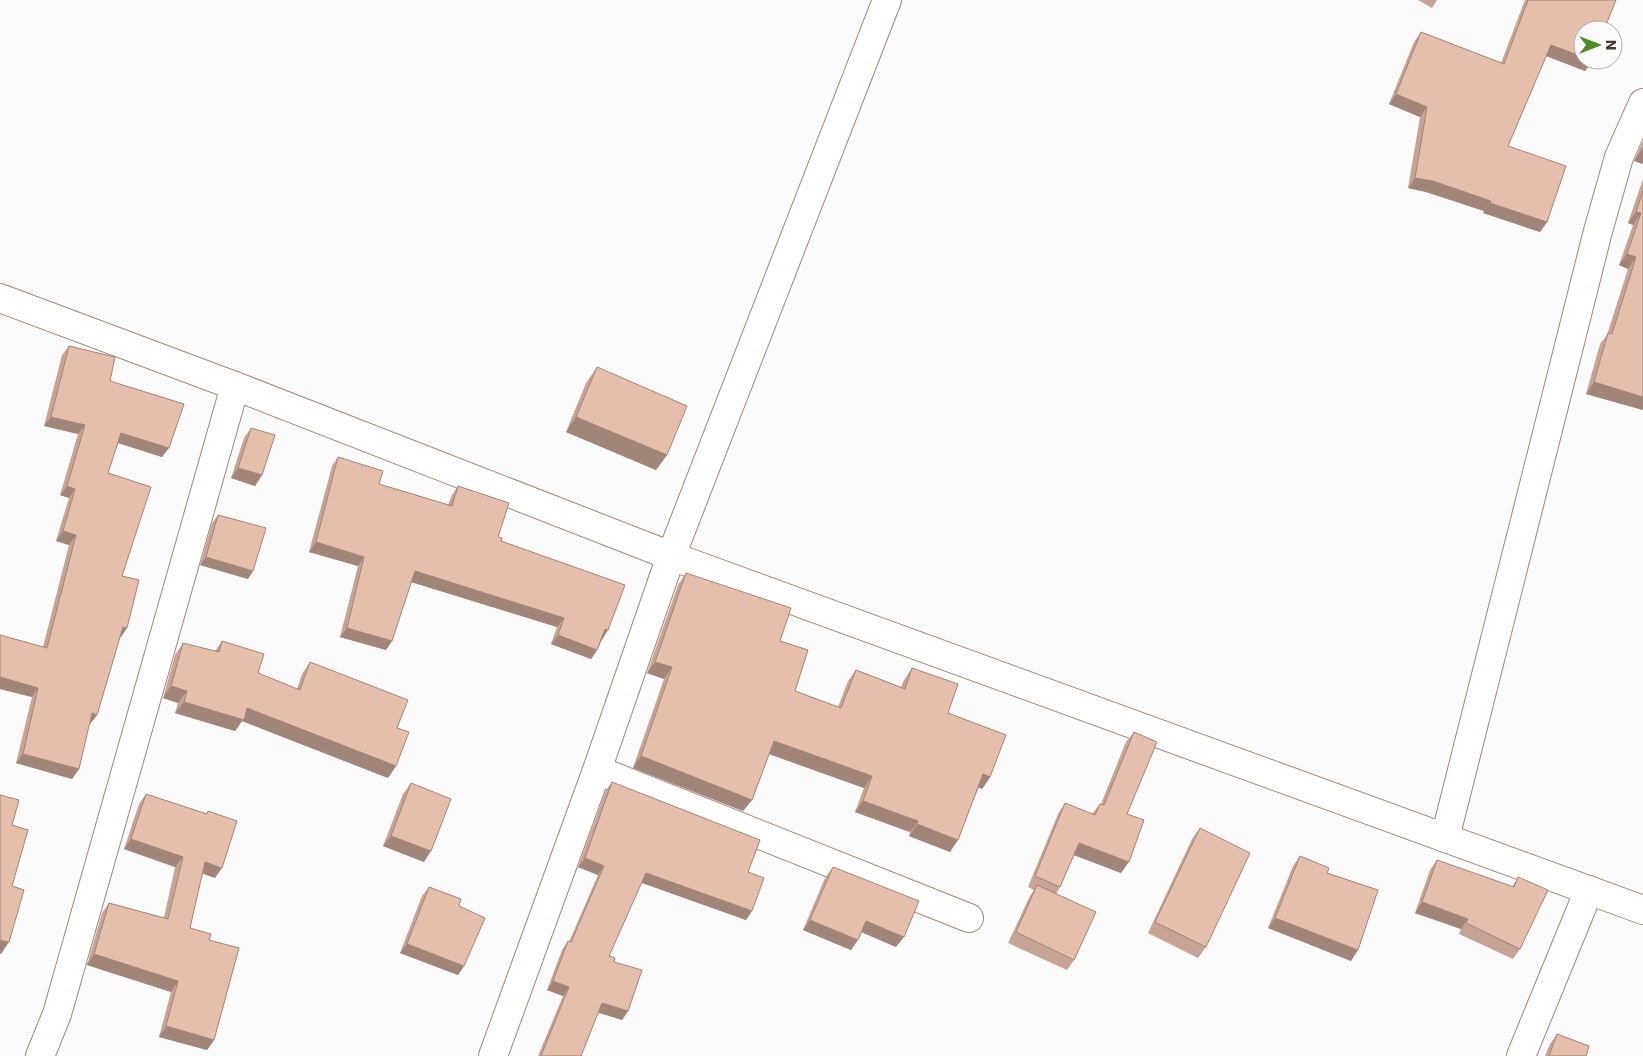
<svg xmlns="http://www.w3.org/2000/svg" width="1643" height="1056" font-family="Poppins,sans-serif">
	<rect width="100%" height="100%" fill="#fbfbfb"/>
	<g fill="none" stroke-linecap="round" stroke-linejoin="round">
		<defs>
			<path id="street" d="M 597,770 L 969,918
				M 1445,838 L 1598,231 L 1619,157 L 1643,103
				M 40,1056 L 57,1014 L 235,386
				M 493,1056 L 597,770 L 671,556 L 887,0
				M 1521,1056 L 1589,890"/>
			<path id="secondary" d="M 0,298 L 235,386 L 671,556 L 1643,910"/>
		</defs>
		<use href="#street" stroke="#a38675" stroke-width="30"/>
		<use href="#secondary" stroke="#a38675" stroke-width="30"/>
		<use href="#street" stroke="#fff" stroke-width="28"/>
		<use href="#secondary" stroke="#fff" stroke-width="28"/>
	</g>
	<path fill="#c6a394" d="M 1418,0 L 1437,0 L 1432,8 Z
		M 1525,0 L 1616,0 L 1585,71 L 1546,56 L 1508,146 L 1547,222 L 1540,232 L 1483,213 L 1484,211 L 1426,192 L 1408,188 L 1420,117 L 1389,104 L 1414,42 L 1421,32 L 1501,63 Z
		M 1643,141 L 1643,164 L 1634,161 Z
		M 1643,179 L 1643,410 L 1586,394 L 1600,344 L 1607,335 L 1628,269 L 1619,265 L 1633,225 L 1628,223 Z
		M 69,346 L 110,381 L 162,457 L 118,443 L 108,473 L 122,576 L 121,637 L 120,637 L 97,715 L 90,724 L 89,724 L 79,769 L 72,779 L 16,763 L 32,697 L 0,689 L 0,635 L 43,647 L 69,545 L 56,541 L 69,498 L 60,495 L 78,434 L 44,426 L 62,355 Z
		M 597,367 L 667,455 L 656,470 L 566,432 L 586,383 Z
		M 251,428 L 262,475 L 255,486 L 231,478 L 244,438 Z
		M 338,457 L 379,484 L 448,505 L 452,495 L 458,486 L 501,541 L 602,640 L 597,650 L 591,659 L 551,644 L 557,627 L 411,582 L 392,641 L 386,650 L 340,637 L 358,566 L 309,552 L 332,466 Z
		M 218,515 L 248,579 L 200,565 L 212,523 Z
		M 686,573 L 780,641 L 795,691 L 838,707 L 848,681 L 856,670 L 901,687 L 904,680 L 912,668 L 948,713 L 990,777 L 982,789 L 979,787 L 950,852 L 909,836 L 910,832 L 855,812 L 864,788 L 769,754 L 752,800 L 743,811 L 633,768 L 664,679 L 647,673 L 678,585 Z
		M 222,641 L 258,673 L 297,689 L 302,674 L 310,662 L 397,728 L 396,766 L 388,778 L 242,721 L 235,731 L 175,713 L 178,703 L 163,698 L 175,655 L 183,643 L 215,651 Z
		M 1134,732 L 1121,873 L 1074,855 L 1060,887 L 1056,894 L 1074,960 L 1067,970 L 1008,943 L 1030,896 L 1034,890 L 1028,887 L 1058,814 L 1065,803 L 1092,814 L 1100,804 L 1101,804 L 1126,742 Z
		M 612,782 L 748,872 L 752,911 L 746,920 L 641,882 L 609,956 L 614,962 L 628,1011 L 622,1020 L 598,1012 L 581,1056 L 538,1056 L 563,996 L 547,990 L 562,950 L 568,941 L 569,942 L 598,875 L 578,867 L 606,790 Z
		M 411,783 L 424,862 L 383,846 L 403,794 Z
		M 146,794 L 206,814 L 208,811 L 215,878 L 202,873 L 190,928 L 209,940 L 214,1040 L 207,1050 L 159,1037 L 171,992 L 87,965 L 102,913 L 109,903 L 164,918 L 175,867 L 124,849 L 139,804 Z
		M 1200,828 L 1206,947 L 1198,958 L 1148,933 L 1192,839 Z
		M 1300,856 L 1351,961 L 1268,928 L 1293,866 Z
		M 1437,860 L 1512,887 L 1518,877 L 1520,949 L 1513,959 L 1459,934 L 1461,929 L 1415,913 L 1430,870 Z
		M 833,867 L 896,947 L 861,932 L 851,950 L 803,930 L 825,878 Z
		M 429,887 L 459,906 L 464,966 L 458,975 L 400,953 L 422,896 Z
		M 1557,1034 L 1586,1056 L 1545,1056 L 1550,1044 Z"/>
	<path fill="#a18578" d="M 1551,45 L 1583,57 L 1583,60 L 1593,61 L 1585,71 L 1544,55 Z
		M 1396,94 L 1427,107 L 1420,117 L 1389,104 Z
		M 1642,149 L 1643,149 L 1643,164 L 1634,161 Z
		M 1415,178 L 1433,181 L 1491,201 L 1484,211 L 1426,192 L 1408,188 Z
		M 1490,203 L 1547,222 L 1540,232 L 1483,213 Z
		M 1636,212 L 1641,213 L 1633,225 L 1628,223 Z
		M 1627,254 L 1636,257 L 1628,269 L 1619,265 Z
		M 1594,382 L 1643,397 L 1643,410 L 1586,394 Z
		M 51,417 L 85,425 L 78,434 L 44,426 Z
		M 576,417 L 667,455 L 656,470 L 566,432 Z
		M 121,433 L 169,448 L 162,457 L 115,442 Z
		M 238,468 L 262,475 L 255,486 L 231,478 Z
		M 67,486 L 75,489 L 69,498 L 60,495 Z
		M 63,531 L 76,535 L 69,545 L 56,541 Z
		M 316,542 L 364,557 L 358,566 L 309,552 Z
		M 206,557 L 253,571 L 248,579 L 200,565 Z
		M 415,571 L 564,618 L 557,627 L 408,581 Z
		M 123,627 L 127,628 L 121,637 L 116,636 Z
		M 347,628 L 392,641 L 386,650 L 340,637 Z
		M 605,629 L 608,630 L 602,640 L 599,639 Z
		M 558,635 L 597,650 L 591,659 L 551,644 Z
		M 655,662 L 672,667 L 664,679 L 647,673 Z
		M 0,677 L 38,688 L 32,697 L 0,689 Z
		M 171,686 L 187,691 L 178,703 L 163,698 Z
		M 184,702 L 247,708 L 396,766 L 388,778 L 242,721 L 235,731 L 175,713 Z
		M 92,713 L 97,715 L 90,724 L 85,723 Z
		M 774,741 L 872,776 L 864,788 L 766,753 Z
		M 23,754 L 79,769 L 72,779 L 16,763 Z
		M 641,756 L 752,800 L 743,811 L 633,768 Z
		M 983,774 L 990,777 L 982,789 L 975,786 Z
		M 863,801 L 918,821 L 910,832 L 855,812 Z
		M 917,824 L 958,840 L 950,852 L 909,836 Z
		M 391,836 L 431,851 L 424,862 L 383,846 Z
		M 131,839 L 183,857 L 175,867 L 124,849 Z
		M 1079,843 L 1129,862 L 1121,873 L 1071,854 Z
		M 585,858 L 604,866 L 598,875 L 578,867 Z
		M 205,862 L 222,868 L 215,878 L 198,872 Z
		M 646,873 L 752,911 L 746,920 L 639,882 Z
		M 1422,902 L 1468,919 L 1461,929 L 1415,913 Z
		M 1275,918 L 1358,950 L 1351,961 L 1268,928 Z
		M 810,920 L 858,940 L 851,950 L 803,930 Z
		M 866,921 L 904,937 L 896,947 L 859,931 Z
		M 0,940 L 9,942 L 1,954 L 0,954 Z
		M 407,944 L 464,966 L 458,975 L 400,953 Z
		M 94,954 L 178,981 L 171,992 L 87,965 Z
		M 553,981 L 569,987 L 563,996 L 547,990 Z
		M 602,1003 L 628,1011 L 622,1020 L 596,1012 Z
		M 166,1026 L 214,1040 L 207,1050 L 159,1037 Z"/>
	<path fill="#e6beac" stroke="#a18578" d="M 1528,0 L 1616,0 L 1604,30 L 1583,30 L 1583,57 L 1551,45 L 1508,146 L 1566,166 L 1547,222 L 1490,203 L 1491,201 L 1433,181 L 1415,178 L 1427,107 L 1396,94 L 1421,32 L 1504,64 Z
		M 1643,191 L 1643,397 L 1594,382 L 1608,333 L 1612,334 L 1636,257 L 1627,254 L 1641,213 L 1636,212 Z
		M 69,346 L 115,357 L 110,381 L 184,404 L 169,448 L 121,433 L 108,473 L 151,487 L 122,576 L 139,580 L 127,628 L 123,627 L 97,715 L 92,713 L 79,769 L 23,754 L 38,688 L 0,677 L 0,635 L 47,648 L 76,535 L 63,531 L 75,489 L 67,486 L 85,425 L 51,417 Z
		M 597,367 L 687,406 L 667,455 L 576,417 Z
		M 251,428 L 275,435 L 262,475 L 238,468 Z
		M 338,457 L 383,471 L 379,484 L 452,506 L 458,486 L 509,503 L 498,537 L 502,538 L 501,541 L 625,585 L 608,630 L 605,629 L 597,650 L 558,635 L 564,618 L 415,571 L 392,641 L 347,628 L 364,557 L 316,542 Z
		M 218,515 L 266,528 L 253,571 L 206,557 Z
		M 686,573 L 791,608 L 780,641 L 808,650 L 795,691 L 841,708 L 856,670 L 905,689 L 912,668 L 958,684 L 948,713 L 1006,735 L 990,777 L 983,774 L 958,840 L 917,824 L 918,821 L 863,801 L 872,776 L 774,741 L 752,800 L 641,756 L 672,667 L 655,662 Z
		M 222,641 L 264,654 L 258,673 L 300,690 L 310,662 L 408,700 L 397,728 L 409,732 L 396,766 L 247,708 L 244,720 L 184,702 L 187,691 L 171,686 L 183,643 L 219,652 Z
		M 1134,732 L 1157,742 L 1127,814 L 1144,820 L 1129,862 L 1079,843 L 1060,887 L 1035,876 L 1065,803 L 1095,815 L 1100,804 L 1104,805 Z
		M 612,782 L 760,840 L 748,872 L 764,878 L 752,911 L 646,873 L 609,956 L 615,958 L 614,962 L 642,970 L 628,1011 L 602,1003 L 581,1056 L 541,1056 L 569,987 L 553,981 L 568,941 L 571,942 L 604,866 L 585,858 Z
		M 411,783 L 451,799 L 431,851 L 391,836 Z
		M 146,794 L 207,814 L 208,811 L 237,821 L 222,868 L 205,862 L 190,928 L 211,934 L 209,940 L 239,948 L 214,1040 L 166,1026 L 178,981 L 94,954 L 109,903 L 168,919 L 183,857 L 131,839 Z
		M 0,795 L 19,800 L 12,825 L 28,830 L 12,886 L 24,890 L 9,942 L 0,940 Z
		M 1200,828 L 1250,853 L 1206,947 L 1155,922 Z
		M 1300,856 L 1329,868 L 1327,873 L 1378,890 L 1358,950 L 1275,918 Z
		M 1437,860 L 1514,887 L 1518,877 L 1548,890 L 1520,949 L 1466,923 L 1468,919 L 1422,902 Z
		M 833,867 L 919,901 L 904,937 L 866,921 L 858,940 L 810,920 Z
		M 1037,885 L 1096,912 L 1074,960 L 1016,932 Z
		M 429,887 L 461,899 L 459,906 L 485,918 L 464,966 L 407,944 Z
		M 1557,1034 L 1589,1046 L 1586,1056 L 1549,1056 Z"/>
	<g transform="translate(1598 45) rotate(90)"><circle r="24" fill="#fbfbfb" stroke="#b3aeab"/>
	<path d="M0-4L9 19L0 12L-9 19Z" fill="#518b28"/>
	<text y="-8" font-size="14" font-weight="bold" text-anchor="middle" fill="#463a32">N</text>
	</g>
</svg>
